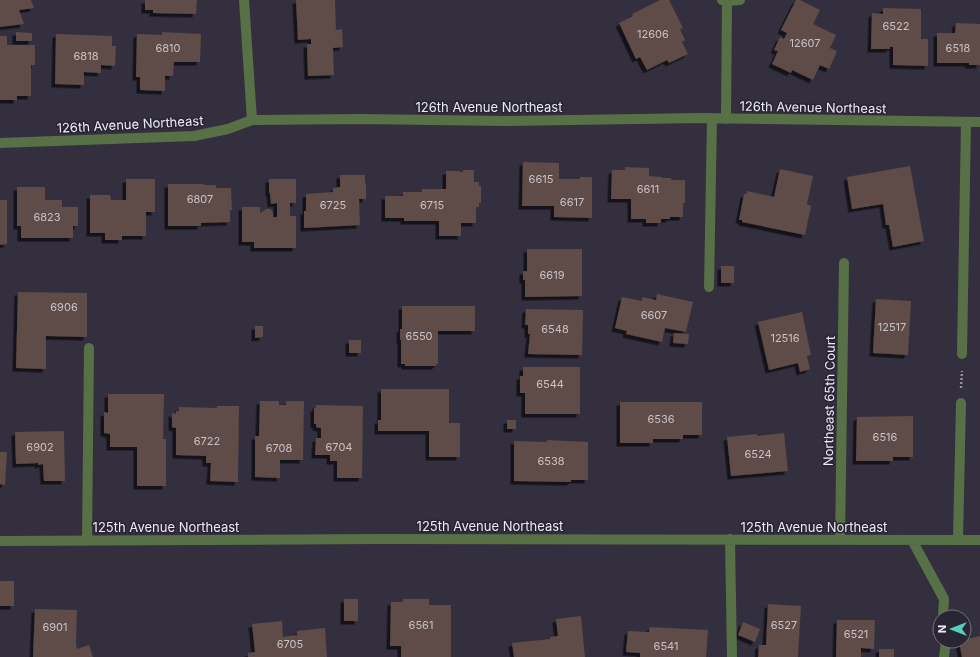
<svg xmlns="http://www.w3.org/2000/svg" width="980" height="657" font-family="Inter,sans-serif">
	<defs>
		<filter id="shadow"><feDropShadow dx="-3.5" dy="3.5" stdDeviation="0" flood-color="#0009"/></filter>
	</defs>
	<rect width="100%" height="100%" fill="#332f3e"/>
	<path fill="#5e4b47" filter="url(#shadow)" d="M 0,0 L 31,0 L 34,8 L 19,10 L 24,24 L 0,27 Z
		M 145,0 L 197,0 L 196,14 L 153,13 L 153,10 L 145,10 Z
		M 296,0 L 335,0 L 336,30 L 342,29 L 343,47 L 333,48 L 334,75 L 308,76 L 307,44 L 311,44 L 311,39 L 298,40 Z
		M 660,0 L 669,0 L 683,28 L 680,29 L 685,40 L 682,42 L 688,54 L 669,63 L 667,60 L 647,70 L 640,57 L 636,59 L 619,23 L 633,16 L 632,14 Z
		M 796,0 L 800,0 L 820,10 L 813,24 L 836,35 L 830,48 L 837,51 L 829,69 L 820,65 L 813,80 L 792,70 L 791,73 L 772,64 L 778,51 L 774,50 L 780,37 L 784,39 L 787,33 L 781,30 Z
		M 883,8 L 921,9 L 921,39 L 928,39 L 928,66 L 893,65 L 893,47 L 890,47 L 890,49 L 871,49 L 872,13 L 883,14 Z
		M 956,23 L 980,24 L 980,65 L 969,65 L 969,63 L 937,63 L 937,33 L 955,33 Z
		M 16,32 L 32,33 L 32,41 L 16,41 Z
		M 162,32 L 201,34 L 200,62 L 174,62 L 173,76 L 165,76 L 165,91 L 140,90 L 140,77 L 136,77 L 137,34 L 162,35 Z
		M 56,34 L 112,36 L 112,46 L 116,46 L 115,66 L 101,65 L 101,73 L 84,72 L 84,85 L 55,84 Z
		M 0,36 L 7,36 L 7,45 L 35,45 L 35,65 L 31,65 L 31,96 L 17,96 L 17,100 L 0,100 Z
		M 523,162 L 559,163 L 559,179 L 580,179 L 580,177 L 592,177 L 592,218 L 554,217 L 554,206 L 522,206 Z
		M 910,166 L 924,241 L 893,247 L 889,225 L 886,225 L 883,204 L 852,209 L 847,177 Z
		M 625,167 L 649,168 L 649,176 L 662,177 L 662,178 L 671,178 L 671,180 L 685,180 L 685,203 L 683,203 L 683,217 L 670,217 L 670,219 L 661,219 L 661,223 L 646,223 L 646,219 L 631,219 L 631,199 L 611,199 L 612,170 L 625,170 Z
		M 780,169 L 813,176 L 807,204 L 811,206 L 805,235 L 742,222 L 742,220 L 739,220 L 744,194 L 747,194 L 747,191 L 774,197 Z
		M 463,170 L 474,170 L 474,182 L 479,182 L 479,186 L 481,186 L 481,203 L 479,203 L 479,207 L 476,207 L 476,223 L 461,223 L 461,236 L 439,236 L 439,221 L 404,221 L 404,218 L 385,218 L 385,196 L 403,196 L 403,192 L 422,192 L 422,189 L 446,189 L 446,171 L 460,171 L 460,172 L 463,172 Z
		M 340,175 L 365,175 L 365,183 L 366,183 L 366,199 L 359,199 L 360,225 L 304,228 L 304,211 L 306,211 L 306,194 L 333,192 L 333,188 L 340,187 Z
		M 126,179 L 155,179 L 155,212 L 146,212 L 146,236 L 122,236 L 122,240 L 105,240 L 105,233 L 90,233 L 90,195 L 110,195 L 111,200 L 126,200 Z
		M 269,179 L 296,179 L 296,203 L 290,203 L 290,216 L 296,216 L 296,248 L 254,248 L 254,242 L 242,242 L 242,207 L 260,207 L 260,213 L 266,209 L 270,209 L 273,212 L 273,217 L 277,217 L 277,203 L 271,204 L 270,193 L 269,193 Z
		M 168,184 L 204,184 L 204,185 L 216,185 L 216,188 L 231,188 L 232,210 L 230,210 L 230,222 L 201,223 L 201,226 L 168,226 Z
		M 17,187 L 45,187 L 45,200 L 62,200 L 62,207 L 78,207 L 78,226 L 73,226 L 73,238 L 21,238 L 21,226 L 17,226 Z
		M 0,200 L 7,200 L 7,244 L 0,245 Z
		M 527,249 L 582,249 L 582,296 L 525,297 L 525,280 L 523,280 L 523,271 L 527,271 Z
		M 721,266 L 734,266 L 734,283 L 721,283 Z
		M 18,292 L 87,293 L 87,337 L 46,336 L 46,369 L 16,368 Z
		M 657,294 L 693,302 L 686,332 L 665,328 L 662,342 L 626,334 L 627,331 L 615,328 L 622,297 L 642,301 L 642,297 L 656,300 Z
		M 876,299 L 911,301 L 908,355 L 873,353 Z
		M 402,306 L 475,306 L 475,331 L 438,331 L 438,364 L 436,364 L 436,366 L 405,366 L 405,364 L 401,364 L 401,340 L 400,340 L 400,329 L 402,329 Z
		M 526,309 L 583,310 L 582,355 L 528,354 L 530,334 L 528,334 L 528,325 L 525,325 Z
		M 802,312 L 811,355 L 807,356 L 810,369 L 800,372 L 798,363 L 769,370 L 758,322 Z
		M 255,326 L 263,326 L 263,337 L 255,338 Z
		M 674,333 L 689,334 L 688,344 L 673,343 Z
		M 349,340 L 361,340 L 361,353 L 349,353 Z
		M 523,367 L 580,367 L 580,414 L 525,414 L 525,393 L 520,393 L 520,376 L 523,376 Z
		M 381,389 L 449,389 L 449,423 L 460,423 L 460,457 L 429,457 L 429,431 L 378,431 L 378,420 L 381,420 Z
		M 108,394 L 164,394 L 163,439 L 166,439 L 166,486 L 137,486 L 137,447 L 110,447 L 110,434 L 104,433 L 104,412 L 108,413 Z
		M 260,401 L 279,401 L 279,405 L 286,405 L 286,401 L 304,401 L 303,460 L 280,460 L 280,478 L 255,477 L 255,436 L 259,436 Z
		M 620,402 L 702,402 L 702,435 L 683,435 L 683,439 L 653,439 L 653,443 L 620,443 Z
		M 316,405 L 363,406 L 362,478 L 337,478 L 337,461 L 330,461 L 330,455 L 315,455 L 316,438 L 321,438 L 321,428 L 316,427 L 316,424 L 314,424 L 314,408 L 316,408 Z
		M 217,406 L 239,406 L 238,482 L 210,481 L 211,463 L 206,463 L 206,456 L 176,455 L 176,428 L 172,427 L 172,413 L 176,414 L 176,411 L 179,411 L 179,407 L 217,408 Z
		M 913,416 L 913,457 L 893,457 L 893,461 L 856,461 L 857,417 Z
		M 507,420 L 516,420 L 516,429 L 507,429 Z
		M 64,431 L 65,481 L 44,481 L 43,464 L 38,465 L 38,463 L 16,464 L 15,432 Z
		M 784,433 L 788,471 L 731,476 L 727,437 L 757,434 L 757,436 Z
		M 547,440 L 588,442 L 588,480 L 571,480 L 571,482 L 514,481 L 514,441 L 547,442 Z
		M 0,452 L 7,452 L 5,485 L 0,484 Z
		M 0,581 L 14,581 L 14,606 L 0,606 Z
		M 344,599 L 358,599 L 358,621 L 344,621 Z
		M 403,599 L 429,599 L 429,605 L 451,605 L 451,657 L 401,657 L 401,646 L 390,646 L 391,602 L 403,602 Z
		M 768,604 L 801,606 L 798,657 L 758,657 L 759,645 L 766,645 Z
		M 35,609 L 77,610 L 76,644 L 77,649 L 89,645 L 93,657 L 33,657 Z
		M 581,616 L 585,657 L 514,657 L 512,643 L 550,639 L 550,637 L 558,636 L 556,619 Z
		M 837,620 L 875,620 L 874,649 L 861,648 L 861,657 L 836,657 Z
		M 282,621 L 283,637 L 297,635 L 297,631 L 325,628 L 327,657 L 248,657 L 248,653 L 255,652 L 252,624 Z
		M 743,622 L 760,629 L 755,642 L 738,635 Z
		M 650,627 L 708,630 L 706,657 L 640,657 L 640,653 L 626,652 L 628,631 L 649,632 Z
		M 980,636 L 980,657 L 962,657 L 959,641 Z
		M 879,649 L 894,649 L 894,657 L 879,657 Z"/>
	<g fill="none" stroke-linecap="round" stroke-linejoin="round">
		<path stroke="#928f9b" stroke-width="2.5" stroke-dasharray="2 2" stroke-linecap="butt" d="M 961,388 L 962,371"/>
		<path stroke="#587046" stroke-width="10" d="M 244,0 L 252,120
			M 722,0 L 727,1 L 740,0
			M 726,119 L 727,1
			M 0,143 L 194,136 L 228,129 L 252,120 L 362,119 L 504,121 L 701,118 L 980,122
			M 709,287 L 712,119
			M 962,354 L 966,122
			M 730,539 L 732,657
			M 958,539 L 961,403
			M 840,540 L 844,263
			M 912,540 L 944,599 L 943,617
			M 0,541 L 381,539 L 980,540
			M 87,541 L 89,348
			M 944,657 L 946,641"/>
	</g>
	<g text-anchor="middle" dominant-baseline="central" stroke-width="3" stroke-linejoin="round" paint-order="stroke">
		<g font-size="11" fill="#c8c2c8">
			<text x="896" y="26">6522</text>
			<text x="653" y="34">12606</text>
			<text x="805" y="43">12607</text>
			<text x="168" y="48">6810</text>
			<text x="958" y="48">6518</text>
			<text x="86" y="56">6818</text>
			<text x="541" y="179">6615</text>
			<text x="648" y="189">6611</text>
			<text x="200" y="199">6807</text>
			<text x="572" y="202">6617</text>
			<text x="333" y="205">6725</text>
			<text x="432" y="205">6715</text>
			<text x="47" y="217">6823</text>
			<text x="552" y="275">6619</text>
			<text x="64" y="307">6906</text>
			<text x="654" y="315">6607</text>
			<text x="892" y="327">12517</text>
			<text x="555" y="329">6548</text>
			<text x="419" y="336">6550</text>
			<text x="785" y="338">12516</text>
			<text x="550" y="384">6544</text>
			<text x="661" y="419">6536</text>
			<text x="885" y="437">6516</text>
			<text x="207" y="441">6722</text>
			<text x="40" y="447">6902</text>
			<text x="339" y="447">6704</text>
			<text x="279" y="448">6708</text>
			<text x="758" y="454">6524</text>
			<text x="551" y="461">6538</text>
			<text x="421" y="625">6561</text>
			<text x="784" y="625">6527</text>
			<text x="55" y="627">6901</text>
			<text x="856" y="634">6521</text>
			<text x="290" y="644">6705</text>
			<text x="666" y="646">6541</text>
		</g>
		<g font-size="13" fill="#eceaf3" stroke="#292533">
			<text x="489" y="107">126th Avenue Northeast</text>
			<text transform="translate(813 107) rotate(1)">126th Avenue Northeast</text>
			<text transform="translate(130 124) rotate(-3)">126th Avenue Northeast</text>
			<text transform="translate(829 401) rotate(-89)">Northeast 65th Court</text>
			<text x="490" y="526">125th Avenue Northeast</text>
			<text x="166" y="527">125th Avenue Northeast</text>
			<text x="814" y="527">125th Avenue Northeast</text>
		</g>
	</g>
	<g transform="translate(952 629) rotate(270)"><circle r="19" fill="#292533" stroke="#777480"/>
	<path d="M0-3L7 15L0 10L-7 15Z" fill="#57cec2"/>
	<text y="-6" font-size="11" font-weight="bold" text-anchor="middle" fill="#eceaf3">N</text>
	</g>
</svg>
